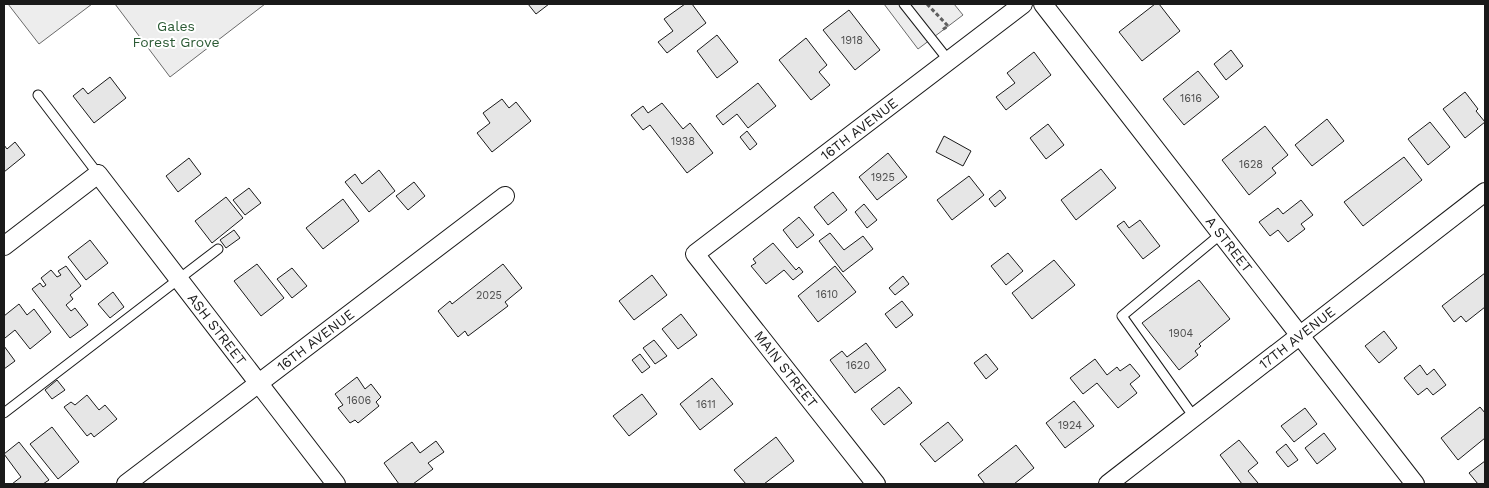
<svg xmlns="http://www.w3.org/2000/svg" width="1489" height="488" font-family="'Work Sans',sans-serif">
	<rect width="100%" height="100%" fill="#fff"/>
	<path fill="#ededed" stroke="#6a6a6a" d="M 8,4 L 92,4 L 39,44 Z
		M 115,4 L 265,4 L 170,77 Z
		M 884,4 L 954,4 L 963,15 L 918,49 Z"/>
	<path fill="#e6e6e6" stroke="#1a1a1a" d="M 528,4 L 549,4 L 536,14 Z
		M 685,4 L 692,4 L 706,23 L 667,53 L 658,42 L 673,31 L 664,19 Z
		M 1155,4 L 1159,4 L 1180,31 L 1142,61 L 1119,32 Z
		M 849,10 L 880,50 L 855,70 L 823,30 Z
		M 717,35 L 738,62 L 717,78 L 697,51 Z
		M 806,38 L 827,65 L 819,72 L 830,85 L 811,100 L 779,60 Z
		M 1231,50 L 1243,66 L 1226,80 L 1214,64 Z
		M 1034,52 L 1051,75 L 1006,110 L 996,97 L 1015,83 L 1007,73 Z
		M 1198,71 L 1219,97 L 1184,125 L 1163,99 Z
		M 110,77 L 126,98 L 94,123 L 73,96 L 83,88 L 88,94 Z
		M 758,83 L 776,106 L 748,128 L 737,114 L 723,125 L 716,116 Z
		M 1465,92 L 1478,109 L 1476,111 L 1485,122 L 1465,138 L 1443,109 Z
		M 502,99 L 509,108 L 516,102 L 531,121 L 492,152 L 477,133 L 490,123 L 483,113 Z
		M 662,103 L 683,129 L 690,123 L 713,153 L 687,173 L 650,125 L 643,130 L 631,115 L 643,106 L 648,113 Z
		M 1327,119 L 1344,141 L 1312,166 L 1295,145 Z
		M 1430,122 L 1450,147 L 1428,165 L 1408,139 Z
		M 1048,124 L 1064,145 L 1046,159 L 1030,138 Z
		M 1265,126 L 1288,155 L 1272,168 L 1276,173 L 1249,195 L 1222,160 Z
		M 747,131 L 757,144 L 750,150 L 740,137 Z
		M 944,136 L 971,151 L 963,166 L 936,152 Z
		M 15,142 L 25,155 L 4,172 L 4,145 L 7,149 Z
		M 888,153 L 907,177 L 877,200 L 859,177 Z
		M 1404,157 L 1422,180 L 1363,226 L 1344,202 Z
		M 189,158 L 201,174 L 178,192 L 166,176 Z
		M 1101,169 L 1116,188 L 1076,220 L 1061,200 Z
		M 379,170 L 395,191 L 369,212 L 345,182 L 355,174 L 362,184 Z
		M 969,176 L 984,195 L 952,220 L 937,200 Z
		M 414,182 L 425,196 L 408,210 L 396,196 Z
		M 249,188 L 261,203 L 245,215 L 233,200 Z
		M 1000,190 L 1006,198 L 995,207 L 989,199 Z
		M 833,192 L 847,210 L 828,225 L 814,207 Z
		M 226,197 L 243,218 L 212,243 L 195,221 Z
		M 343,199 L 359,221 L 323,249 L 306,228 Z
		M 1301,200 L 1313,215 L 1301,224 L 1305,229 L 1288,242 L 1278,230 L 1270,236 L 1259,222 L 1278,208 L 1283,214 Z
		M 864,204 L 877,220 L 867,228 L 855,212 Z
		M 799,217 L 814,235 L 797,248 L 783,230 Z
		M 1140,220 L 1160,246 L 1143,259 L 1117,226 L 1124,221 L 1129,228 Z
		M 234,230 L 240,238 L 226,248 L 220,240 Z
		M 830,233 L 844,250 L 863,236 L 873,249 L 843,272 L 819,241 Z
		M 90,240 L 108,263 L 86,280 L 68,257 Z
		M 773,243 L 796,270 L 799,267 L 803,272 L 793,280 L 784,270 L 766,284 L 751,266 L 756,263 L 753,259 Z
		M 1008,253 L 1023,271 L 1006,285 L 991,266 Z
		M 1054,260 L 1075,285 L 1032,319 L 1012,293 Z
		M 257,264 L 284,298 L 261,316 L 234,281 Z
		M 503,264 L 522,288 L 505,302 L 508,306 L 468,336 L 465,331 L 458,337 L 438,311 L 450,301 L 452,304 Z
		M 66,266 L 81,286 L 70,295 L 73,299 L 66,305 L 71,311 L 75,308 L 88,325 L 70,338 L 32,289 L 40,283 L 43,287 L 46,285 L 41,278 L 51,270 L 57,277 L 61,275 L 58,271 Z
		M 835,266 L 856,292 L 818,322 L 798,296 Z
		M 292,268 L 307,286 L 292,298 L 277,279 Z
		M 1485,273 L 1485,307 L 1466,322 L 1461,316 L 1454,322 L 1442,306 Z
		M 652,275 L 667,295 L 634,320 L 619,301 Z
		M 903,276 L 909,284 L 895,295 L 889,288 Z
		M 1199,280 L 1230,319 L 1199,344 L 1201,346 L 1195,351 L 1198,355 L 1179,370 L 1142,323 Z
		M 113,292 L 124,307 L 110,318 L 98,304 Z
		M 902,301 L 913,315 L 896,328 L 885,314 Z
		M 19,304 L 27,315 L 34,309 L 51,332 L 30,349 L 15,330 L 5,338 L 4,337 L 4,316 Z
		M 681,314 L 697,335 L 678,349 L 662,329 Z
		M 1384,331 L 1397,348 L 1379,363 L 1365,346 Z
		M 654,340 L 667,356 L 655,364 L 643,348 Z
		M 866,343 L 886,370 L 855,393 L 830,360 L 842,351 L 847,357 Z
		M 4,346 L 15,361 L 4,369 Z
		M 640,354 L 650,367 L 642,373 L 632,360 Z
		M 986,354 L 998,369 L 986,379 L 974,363 Z
		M 1095,359 L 1107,375 L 1117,367 L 1120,371 L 1130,364 L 1140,376 L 1130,384 L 1137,393 L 1118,408 L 1097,383 L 1083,394 L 1070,378 Z
		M 1420,365 L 1427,375 L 1434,369 L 1446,385 L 1433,395 L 1427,388 L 1418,395 L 1404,378 Z
		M 357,377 L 365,389 L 371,384 L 381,397 L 376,402 L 379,406 L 358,423 L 355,420 L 350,423 L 338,408 L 343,405 L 335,394 Z
		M 712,378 L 733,404 L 700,430 L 680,404 Z
		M 57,380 L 65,390 L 52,399 L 45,390 Z
		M 899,387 L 912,403 L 884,425 L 871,409 Z
		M 642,394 L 657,414 L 629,436 L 613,416 Z
		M 87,395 L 99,410 L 105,405 L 117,419 L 94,437 L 91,433 L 87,436 L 64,407 L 71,402 L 75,405 Z
		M 1074,401 L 1094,426 L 1065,448 L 1046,423 Z
		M 1480,407 L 1485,413 L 1485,438 L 1458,460 L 1441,438 Z
		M 1305,408 L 1317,424 L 1294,442 L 1281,426 Z
		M 948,422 L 963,440 L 935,462 L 920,444 Z
		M 52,427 L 79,462 L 58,479 L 30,444 Z
		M 1324,433 L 1336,449 L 1317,464 L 1305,448 Z
		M 776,437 L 794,461 L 764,484 L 746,484 L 734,470 Z
		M 1239,440 L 1258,463 L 1248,471 L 1258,483 L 1257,484 L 1242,484 L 1220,455 Z
		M 436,441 L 444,452 L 428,463 L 433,469 L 413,484 L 399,484 L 384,463 L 412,442 L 420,453 Z
		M 19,442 L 49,480 L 43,484 L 12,484 L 21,477 L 4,454 Z
		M 1286,444 L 1298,460 L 1288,467 L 1276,452 Z
		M 1016,445 L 1034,468 L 1014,484 L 985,484 L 978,475 Z
		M 1485,461 L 1485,484 L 1478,484 L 1469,473 Z"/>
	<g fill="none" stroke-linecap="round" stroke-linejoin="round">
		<defs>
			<path id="lane" d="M 904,4 L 949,61
				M 38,95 L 98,174
				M 4,413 L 218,249
				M 1194,417 L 1122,316 L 1221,234"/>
			<g id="street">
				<path id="s1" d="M 1043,4 L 1415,484"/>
				<path id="s2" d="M 4,246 L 98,174 L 336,484"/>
				<path id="s3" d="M 126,484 L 505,196"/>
				<path id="s4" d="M 876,484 L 695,254 L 1023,4"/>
				<path id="s5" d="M 1108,484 L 1485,192"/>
			</g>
		</defs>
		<use href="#lane" stroke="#1a1a1a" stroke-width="11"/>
		<use href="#street" stroke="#1a1a1a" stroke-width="20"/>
		<path stroke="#5f5f5f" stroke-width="3" stroke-dasharray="4 2.5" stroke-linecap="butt" d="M 927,4 L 948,26 L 942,30"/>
		<use href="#lane" stroke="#fff" stroke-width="9"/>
		<use href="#street" stroke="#fff" stroke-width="18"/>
	</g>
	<g text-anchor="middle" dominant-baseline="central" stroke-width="4" stroke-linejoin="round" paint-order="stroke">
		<g font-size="11" fill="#4d4d4d">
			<text x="852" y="40">1918</text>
			<text x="1191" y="98">1616</text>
			<text x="683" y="141">1938</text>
			<text x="1251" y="164">1628</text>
			<text x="883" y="177">1925</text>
			<text x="827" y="294">1610</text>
			<text x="489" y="295">2025</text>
			<text x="1181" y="333">1904</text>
			<text x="858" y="365">1620</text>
			<text x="359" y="400">1606</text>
			<text x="706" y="404">1611</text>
			<text x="1070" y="425">1924</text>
		</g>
		<g font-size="14" fill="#2b5a34" stroke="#fff">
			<text x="176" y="26">Gales<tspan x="176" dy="16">Forest Grove</tspan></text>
		</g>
		<g font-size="14" fill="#1a1a1a" stroke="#fff">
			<text stroke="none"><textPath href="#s4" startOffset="499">16TH AVENUE</textPath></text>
			<text stroke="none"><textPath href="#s1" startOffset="304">A STREET</textPath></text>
			<text stroke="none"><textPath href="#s2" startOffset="314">ASH STREET</textPath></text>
			<text stroke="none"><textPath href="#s5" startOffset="239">17TH AVENUE</textPath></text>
			<text stroke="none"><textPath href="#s3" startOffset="238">16TH AVENUE</textPath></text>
			<text transform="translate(786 369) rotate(52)">MAIN STREET</text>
		</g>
	</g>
	<rect width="1489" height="488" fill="none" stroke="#1a1a1a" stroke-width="10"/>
</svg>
